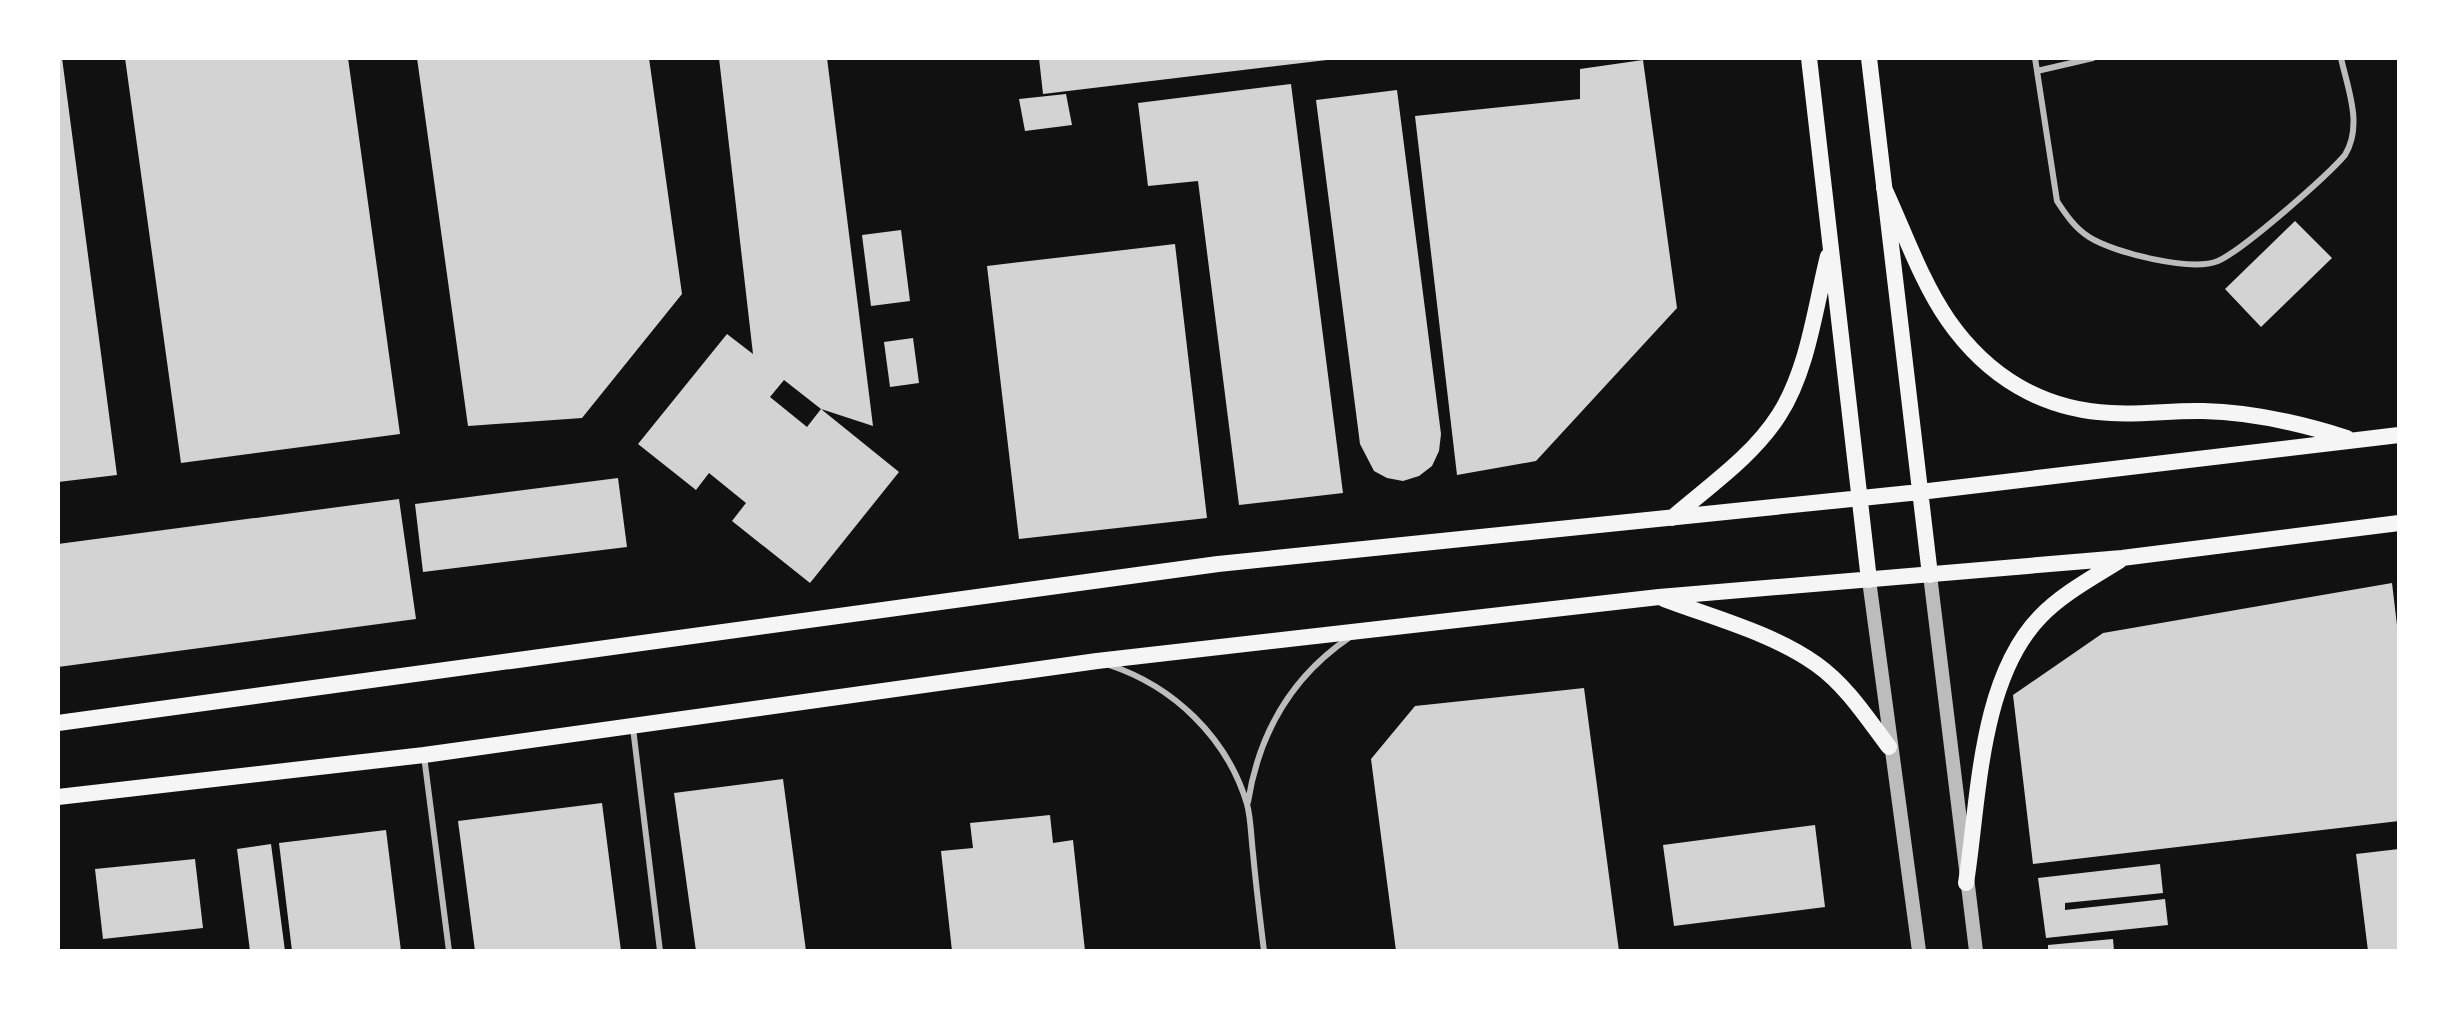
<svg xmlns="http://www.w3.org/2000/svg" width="2457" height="1009" font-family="'Open Sans',sans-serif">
	<rect width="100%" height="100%" fill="#111"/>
	<path fill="#d3d3d3" d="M 58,58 L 62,58 L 117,475 L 58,482 Z
		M 125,58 L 348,58 L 400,434 L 181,463 Z
		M 417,58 L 649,58 L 682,294 L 582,418 L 468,426 Z
		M 719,58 L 827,58 L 873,426 L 821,409 L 784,380 L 770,397 L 807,427 L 821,409 L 899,472 L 810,583 L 732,521 L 746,503 L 709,473 L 696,490 L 638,444 L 727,334 L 753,354 Z
		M 1039,58 L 1327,58 L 1327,60 L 1043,94 Z
		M 1643,60 L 1677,308 L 1536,461 L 1457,475 L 1415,116 L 1580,99 L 1580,69 Z
		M 1291,84 L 1343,493 L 1239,505 L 1198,181 L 1148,186 L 1138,103 Z
		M 1397,90 L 1441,434 L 1439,451 L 1432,466 L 1419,476 L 1403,481 L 1387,478 L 1374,471 L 1360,444 L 1316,100 Z
		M 1066,94 L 1072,125 L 1025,131 L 1019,99 Z
		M 2295,221 L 2332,258 L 2261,327 L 2225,289 Z
		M 901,230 L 910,301 L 871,306 L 862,235 Z
		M 1175,244 L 1207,518 L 1019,539 L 987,266 Z
		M 913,338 L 919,383 L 890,387 L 884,342 Z
		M 618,478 L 627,547 L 423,572 L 415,504 Z
		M 399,499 L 416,619 L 58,667 L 58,544 Z
		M 2392,583 L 2399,642 L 2399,821 L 2033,864 L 2013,695 L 2103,633 Z
		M 1584,688 L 1619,951 L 1396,951 L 1371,759 L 1415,706 Z
		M 783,779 L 806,951 L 696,951 L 674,793 Z
		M 602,803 L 621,951 L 475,951 L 458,821 Z
		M 1050,815 L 1053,843 L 1073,840 L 1085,951 L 952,951 L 941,851 L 973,848 L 970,823 Z
		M 1815,825 L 1825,907 L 1674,926 L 1663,845 Z
		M 386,830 L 401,951 L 292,951 L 279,843 Z
		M 271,844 L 285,951 L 250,951 L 237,849 Z
		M 2399,849 L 2399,951 L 2368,951 L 2356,854 Z
		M 195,859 L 203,928 L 103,939 L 95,869 Z
		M 2160,864 L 2163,893 L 2065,903 L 2065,910 L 2165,899 L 2168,925 L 2046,938 L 2038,878 Z
		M 2113,939 L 2114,951 L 2048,951 L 2048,945 Z"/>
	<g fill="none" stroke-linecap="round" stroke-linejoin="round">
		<path stroke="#bcbcbc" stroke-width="6" d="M 2035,58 L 2057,201 C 2066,215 2075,228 2089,237 C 2114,253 2192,272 2218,261 C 2243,250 2326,177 2345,155 C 2363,125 2348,90 2341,58
			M 2037,71 L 2093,58
			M 1109,665 C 1173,686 1227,737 1247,804 C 1251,819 1251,837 1253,853 C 1256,886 1260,918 1264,951
			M 633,728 L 660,951
			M 424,756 L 449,951
			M 1248,802 C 1259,733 1291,677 1350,637"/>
		<path stroke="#bcbcbc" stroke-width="14" d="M 1930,575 L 1976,951
			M 1869,580 L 1919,951"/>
		<path stroke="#f5f5f5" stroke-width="16" d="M 1809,58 L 1869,580
			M 1869,58 L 1930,575
			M 1884,188 C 1904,231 1921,281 1948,320 C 1987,376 2042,410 2111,413 C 2142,415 2173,410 2203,411 C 2252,412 2300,423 2347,438
			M 1672,518 C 1709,486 1753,456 1779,415 C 1808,370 1815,308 1828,256
			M 1664,599 C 1714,618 1772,633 1816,664 C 1847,686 1867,718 1889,747
			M 58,723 L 1218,564 L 1920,492 L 2399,435
			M 58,797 L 424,755 L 1097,661 L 1659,597 L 2122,558 L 2399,523
			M 1966,883 C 1979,800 1979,680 2040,617 C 2062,594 2092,578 2119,561"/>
	</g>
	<rect width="2457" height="1009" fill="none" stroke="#ffffff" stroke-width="120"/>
</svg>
